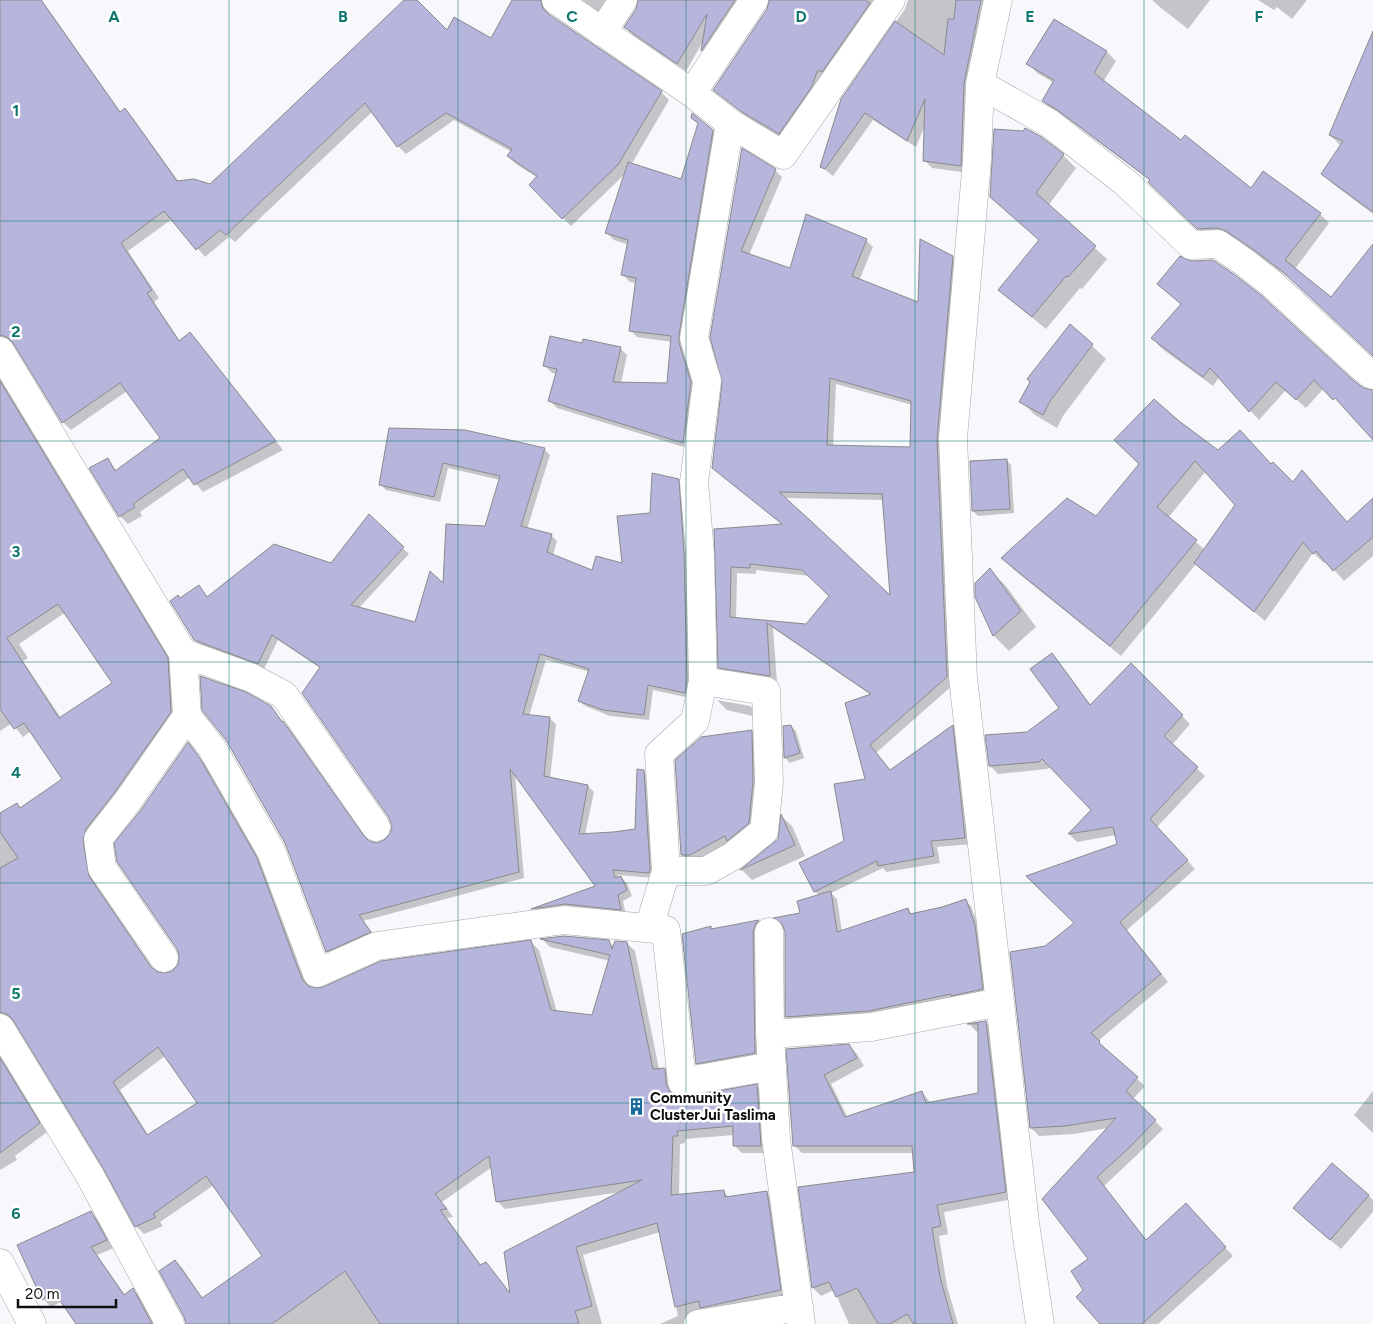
<svg xmlns="http://www.w3.org/2000/svg" width="1373" height="1324" font-family="Figtree,sans-serif">
	<rect width="100%" height="100%" fill="#f7f7fc"/>
	<path fill="#0003" fill-rule="evenodd" d="M 7,0 L 42,0 L 121,113 L 125,110 L 133,118 L 179,182 L 211,185 L 406,0 L 416,0 L 447,32 L 492,39 L 514,0 L 551,0 L 548,7 L 549,16 L 661,92 L 669,100 L 631,165 L 682,181 L 699,124 L 692,118 L 712,130 L 720,138 L 698,390 L 690,449 L 557,408 L 550,401 L 557,374 L 552,373 L 545,366 L 583,344 L 620,348 L 627,355 L 621,383 L 668,384 L 672,342 L 637,337 L 630,330 L 636,283 L 630,282 L 623,275 L 629,245 L 614,240 L 607,233 L 625,174 L 571,226 L 530,185 L 538,178 L 516,164 L 508,156 L 512,152 L 454,120 L 406,154 L 398,146 L 373,111 L 235,242 L 229,237 L 205,257 L 172,219 L 128,251 L 159,298 L 154,302 L 180,341 L 190,334 L 198,342 L 283,450 L 203,492 L 190,477 L 140,512 L 142,516 L 128,524 L 120,516 L 107,459 L 117,471 L 162,439 L 127,391 L 71,430 L 63,422 L 16,345 L 9,343 L 0,346 L 0,5 Z
		M 582,0 L 617,0 L 606,17 Z
		M 639,0 L 748,0 L 710,58 L 702,51 L 704,40 L 686,71 L 633,35 L 625,27 L 637,9 Z
		M 771,0 L 885,0 L 787,141 L 748,118 L 715,90 L 768,9 Z
		M 908,0 L 994,0 L 968,173 L 932,168 L 924,160 L 925,125 L 916,147 L 873,120 L 833,176 L 822,167 L 842,99 L 905,9 Z
		M 1152,0 L 1210,0 L 1188,29 L 1161,8 Z
		M 1258,0 L 1307,0 L 1292,19 L 1277,7 L 1274,10 Z
		M 1054,21 L 1107,52 L 1116,61 L 1103,82 L 1182,142 L 1251,189 L 1320,214 L 1329,223 L 1295,269 L 1373,335 L 1373,355 L 1293,281 L 1238,240 L 1228,237 L 1208,238 L 1159,191 L 1151,181 L 1069,120 L 1052,110 L 1043,101 L 1054,83 L 1037,73 L 1028,63 Z
		M 1373,77 L 1373,214 L 1333,184 L 1323,173 L 1341,146 L 1330,135 Z
		M 1024,132 L 1063,155 L 1076,168 L 1048,206 L 1107,259 L 1082,289 L 1080,288 L 1046,329 L 1013,302 L 1000,289 L 1040,241 L 991,196 Z
		M 743,150 L 775,170 L 782,177 L 749,255 L 791,269 L 866,240 L 873,247 L 859,281 L 919,303 L 952,257 L 959,264 L 954,684 L 876,753 L 891,771 L 952,727 L 959,733 L 972,844 L 937,847 L 940,863 L 886,872 L 883,868 L 831,893 L 837,899 L 842,932 L 908,910 L 913,915 L 942,908 L 965,900 L 971,906 L 981,932 L 988,995 L 876,1017 L 793,1023 L 787,1017 L 802,914 L 819,896 L 815,891 L 845,842 L 866,780 L 871,695 L 773,628 L 777,682 L 726,674 L 720,667 L 715,530 L 783,525 L 713,468 L 724,383 ZM 836,384 L 912,405 L 911,449 L 833,447 ZM 784,498 L 884,500 L 892,598 ZM 756,570 L 810,576 L 831,596 L 807,625 L 736,619 L 737,573 L 756,574 Z
		M 1158,284 L 1353,381 L 1364,389 L 1373,392 L 1373,439 L 1344,407 L 1324,388 L 1306,408 L 1286,390 L 1259,420 L 1219,377 L 1213,386 L 1161,348 L 1152,338 L 1182,305 Z
		M 1071,326 L 1106,359 L 1063,416 L 1057,428 L 1035,415 L 1021,401 Z
		M 0,378 L 175,667 L 179,720 L 90,849 L 97,886 L 156,973 L 166,975 L 173,972 L 179,966 L 181,956 L 141,812 L 188,744 L 207,766 L 264,867 L 310,988 L 315,990 L 531,942 L 539,950 L 557,1012 L 593,1017 L 610,961 L 550,947 L 543,940 L 564,937 L 608,941 L 614,947 L 627,943 L 635,951 L 659,1069 L 664,1069 L 672,1077 L 676,1098 L 685,1099 L 757,1086 L 765,1094 L 769,1153 L 742,1153 L 734,1145 L 734,1135 L 685,1139 L 685,1143 L 680,1144 L 679,1195 L 723,1191 L 730,1198 L 767,1193 L 775,1201 L 789,1302 L 693,1324 L 660,1324 L 678,1316 L 660,1232 L 583,1255 L 602,1324 L 187,1324 L 175,1261 L 183,1269 L 203,1299 L 264,1256 L 214,1185 L 160,1222 L 163,1226 L 144,1234 L 136,1226 L 104,1167 L 16,1022 L 9,1020 L 0,1023 L 0,815 L 16,804 L 21,809 L 64,780 L 31,731 L 23,737 L 12,723 L 0,731 ZM 66,612 L 114,684 L 61,718 L 23,661 L 28,658 L 19,644 ZM 165,1056 L 199,1103 L 149,1136 L 120,1090 ZM 492,1167 L 497,1201 L 505,1209 L 621,1192 L 511,1294 L 486,1263 L 481,1265 L 447,1218 L 453,1217 L 442,1202 Z
		M 1178,422 L 1218,452 L 1271,465 L 1348,523 L 1373,499 L 1373,556 L 1344,581 L 1326,561 L 1324,563 L 1313,553 L 1265,621 L 1196,564 L 1121,656 L 1013,569 L 1003,558 L 1097,517 ZM 1206,471 L 1237,504 L 1205,550 L 1168,518 Z
		M 465,431 L 545,450 L 550,455 L 527,529 L 551,535 L 557,541 L 553,555 L 593,571 L 623,565 L 651,514 L 678,480 L 684,486 L 690,561 L 690,698 L 653,690 L 649,720 L 610,716 L 585,706 L 579,701 L 590,672 L 546,660 L 529,716 L 550,719 L 556,724 L 550,779 L 588,786 L 594,792 L 585,835 L 637,830 L 644,772 L 650,778 L 655,878 L 618,875 L 619,878 L 621,877 L 627,883 L 632,896 L 623,901 L 626,915 L 538,914 L 534,909 L 597,886 L 515,774 L 524,878 L 363,921 L 376,938 L 333,957 L 327,951 L 270,707 L 289,728 L 367,841 L 377,844 L 386,841 L 391,834 L 393,826 L 320,668 L 278,640 L 264,669 L 201,646 L 194,639 L 181,599 L 198,586 L 208,597 L 331,564 L 369,516 L 409,554 L 359,608 L 416,624 L 485,527 L 500,480 L 448,468 L 440,502 L 386,490 L 380,484 Z
		M 1006,460 L 1011,465 L 1014,513 L 978,516 L 973,511 Z
		M 990,570 L 1006,586 L 1036,627 L 1009,651 L 994,636 L 977,597 Z
		M 1052,655 L 1060,663 L 1091,706 L 1131,665 L 1190,724 L 1172,745 L 1205,776 L 1157,827 L 1195,869 L 1127,930 L 1168,982 L 1098,1041 L 1107,1050 L 1106,1051 L 1145,1086 L 1133,1099 L 1163,1129 L 1138,1154 L 1104,1186 L 1147,1241 L 1194,1213 L 1233,1256 L 1158,1324 L 1098,1324 L 1100,1322 L 1085,1290 L 1090,1259 L 1043,1199 L 1108,1128 L 1074,1134 L 1039,1136 L 1031,1128 L 1046,948 L 1076,923 L 1119,844 L 1116,835 L 1077,842 L 1069,834 L 1093,810 L 1051,767 L 1047,769 L 998,774 L 990,766 L 1027,733 L 1061,709 Z
		M 717,700 L 750,706 L 761,716 L 761,718 L 727,710 Z
		M 791,726 L 796,731 L 804,758 L 790,763 L 785,758 L 784,727 Z
		M 751,731 L 759,739 L 756,831 L 698,862 L 690,862 L 682,855 Z
		M 782,817 L 792,826 L 805,856 L 752,880 L 742,870 L 779,839 Z
		M 759,921 L 767,929 L 763,1061 L 705,1071 L 697,1063 L 711,927 L 714,930 Z
		M 986,1022 L 994,1030 L 1013,1199 L 944,1212 L 948,1234 L 939,1236 L 947,1286 L 958,1324 L 849,1324 L 834,1290 L 821,1296 L 813,1288 L 800,1188 L 916,1173 L 914,1153 L 802,1153 L 794,1145 L 788,1050 L 849,1045 L 857,1054 L 864,1066 L 831,1084 L 848,1118 L 922,1092 L 931,1103 L 979,1094 L 979,1032 L 977,1032 L 970,1025 Z
		M 0,1055 L 47,1132 L 15,1156 L 17,1160 L 0,1170 Z
		M 1373,1091 L 1373,1133 L 1354,1115 Z
		M 1368,1195 L 1373,1200 L 1373,1212 L 1341,1249 L 1305,1219 Z
		M 91,1213 L 99,1221 L 114,1248 L 97,1255 L 125,1295 L 133,1290 L 141,1298 L 155,1324 L 78,1324 L 62,1301 L 51,1307 L 43,1299 Z"/>
	<path fill="#b6b5db" stroke="#8a8a8e" fill-rule="evenodd" d="M 0,0 L 41,0 L 120,112 L 125,108 L 177,181 L 194,179 L 210,184 L 404,0 L 417,0 L 447,30 L 454,17 L 491,38 L 512,0 L 541,0 L 542,7 L 547,13 L 662,91 L 618,165 L 562,219 L 529,185 L 537,176 L 507,156 L 512,149 L 446,113 L 397,147 L 365,103 L 226,235 L 220,230 L 196,250 L 164,211 L 121,243 L 152,290 L 147,293 L 179,341 L 190,332 L 276,441 L 194,485 L 183,469 L 133,504 L 135,507 L 119,517 L 89,468 L 108,458 L 115,471 L 160,438 L 120,383 L 62,423 L 13,343 L 7,337 L 0,335 Z
		M 638,0 L 735,0 L 701,51 L 707,14 L 677,64 L 624,27 L 636,9 Z
		M 769,0 L 865,0 L 870,3 L 822,72 L 818,70 L 811,88 L 779,134 L 739,110 L 713,90 L 767,9 Z
		M 956,0 L 981,0 L 964,83 L 961,166 L 923,161 L 925,99 L 907,141 L 865,113 L 825,169 L 820,167 L 841,99 L 895,21 L 944,55 L 948,19 L 954,19 Z
		M 1054,19 L 1107,51 L 1094,73 L 1181,140 L 1185,135 L 1251,188 L 1263,171 L 1321,213 L 1285,260 L 1331,297 L 1373,244 L 1373,356 L 1283,272 L 1254,250 L 1226,231 L 1217,228 L 1197,229 L 1148,182 L 1150,180 L 1059,111 L 1042,101 L 1054,80 L 1026,64 Z
		M 1373,31 L 1373,212 L 1321,174 L 1343,141 L 1329,135 Z
		M 692,113 L 713,130 L 679,335 L 679,343 L 691,382 L 683,443 L 548,401 L 557,369 L 543,366 L 550,336 L 582,343 L 583,339 L 621,347 L 613,382 L 667,383 L 671,336 L 629,331 L 636,278 L 621,275 L 628,240 L 605,233 L 628,162 L 681,179 L 698,123 L 691,118 Z
		M 1025,128 L 1040,136 L 1064,154 L 1036,193 L 1096,246 L 1068,277 L 1066,276 L 1032,317 L 998,290 L 1039,240 L 990,197 L 994,129 L 1023,131 Z
		M 742,148 L 776,169 L 741,251 L 790,268 L 806,214 L 867,239 L 852,276 L 918,302 L 920,239 L 953,256 L 937,439 L 947,677 L 870,745 L 890,770 L 953,725 L 965,838 L 931,841 L 934,856 L 878,866 L 877,861 L 814,892 L 799,863 L 844,841 L 834,784 L 865,779 L 845,703 L 871,694 L 767,623 L 770,676 L 718,668 L 714,529 L 782,524 L 712,468 L 722,383 L 710,337 ZM 830,378 L 911,401 L 910,447 L 827,445 ZM 779,492 L 882,494 L 890,595 L 812,522 ZM 750,564 L 802,570 L 829,596 L 806,624 L 730,617 L 731,567 L 750,568 Z
		M 1180,256 L 1191,261 L 1213,260 L 1235,275 L 1262,296 L 1354,381 L 1364,388 L 1373,390 L 1373,440 L 1335,398 L 1333,400 L 1314,380 L 1296,400 L 1276,382 L 1249,412 L 1210,368 L 1203,377 L 1151,338 L 1181,304 L 1157,284 Z
		M 1070,324 L 1093,344 L 1050,401 L 1043,415 L 1019,402 L 1030,382 L 1027,379 Z
		M 0,381 L 168,658 L 171,712 L 114,793 L 86,829 L 83,841 L 89,876 L 151,967 L 158,972 L 166,973 L 172,971 L 178,965 L 179,956 L 177,949 L 117,862 L 114,843 L 140,811 L 188,742 L 199,757 L 257,858 L 302,979 L 308,986 L 316,988 L 323,987 L 381,961 L 531,940 L 551,1010 L 592,1015 L 610,955 L 540,939 L 564,936 L 609,940 L 612,949 L 615,941 L 627,942 L 653,1069 L 665,1068 L 666,1084 L 670,1092 L 677,1097 L 685,1097 L 757,1084 L 761,1146 L 733,1146 L 733,1126 L 677,1131 L 678,1136 L 673,1136 L 671,1195 L 724,1190 L 725,1197 L 767,1191 L 781,1290 L 700,1308 L 699,1301 L 675,1307 L 657,1223 L 576,1247 L 592,1306 L 575,1311 L 579,1324 L 380,1324 L 345,1271 L 272,1324 L 186,1324 L 184,1317 L 159,1271 L 175,1260 L 202,1298 L 262,1256 L 206,1176 L 153,1214 L 156,1217 L 135,1227 L 103,1168 L 13,1020 L 7,1014 L 0,1012 L 0,868 L 18,858 L 0,832 L 0,813 L 17,803 L 20,808 L 62,779 L 24,723 L 14,729 L 0,709 ZM 58,604 L 112,683 L 59,718 L 7,638 ZM 158,1047 L 197,1103 L 147,1135 L 113,1082 ZM 489,1156 L 496,1202 L 642,1180 L 504,1252 L 510,1293 L 486,1262 L 480,1265 L 440,1210 L 447,1209 L 435,1194 Z
		M 1154,399 L 1179,421 L 1218,450 L 1240,430 L 1271,464 L 1273,462 L 1293,482 L 1302,470 L 1347,522 L 1373,498 L 1373,537 L 1333,571 L 1316,551 L 1313,554 L 1303,542 L 1254,612 L 1194,563 L 1235,505 L 1195,461 L 1157,507 L 1197,540 L 1110,646 L 1001,558 L 1067,498 L 1096,516 L 1139,464 L 1114,440 Z
		M 389,428 L 465,430 L 545,448 L 521,526 L 552,534 L 547,552 L 592,570 L 596,556 L 622,563 L 617,516 L 650,513 L 652,473 L 679,479 L 684,554 L 687,680 L 685,693 L 648,685 L 644,715 L 603,710 L 578,701 L 589,669 L 540,654 L 523,714 L 550,717 L 544,776 L 588,785 L 579,834 L 613,832 L 635,829 L 637,769 L 644,770 L 650,869 L 649,873 L 613,870 L 615,878 L 621,876 L 627,890 L 618,895 L 621,910 L 565,904 L 531,909 L 595,886 L 510,769 L 519,872 L 359,915 L 371,932 L 326,952 L 285,843 L 226,740 L 202,710 L 200,676 L 246,692 L 271,706 L 282,722 L 283,721 L 364,836 L 369,841 L 377,843 L 384,840 L 390,834 L 392,826 L 389,818 L 302,693 L 320,667 L 272,635 L 258,664 L 194,640 L 170,601 L 178,595 L 180,598 L 199,585 L 207,597 L 274,544 L 331,563 L 369,514 L 404,547 L 351,605 L 415,622 L 430,571 L 443,583 L 446,524 L 485,526 L 500,476 L 443,463 L 434,497 L 379,485 Z
		M 1007,459 L 1010,509 L 972,511 L 970,461 Z
		M 990,568 L 1021,611 L 993,636 L 975,597 L 975,583 Z
		M 1052,653 L 1090,705 L 1131,663 L 1183,715 L 1164,736 L 1198,767 L 1150,819 L 1188,860 L 1120,922 L 1161,974 L 1091,1033 L 1100,1041 L 1099,1043 L 1138,1077 L 1126,1091 L 1156,1120 L 1131,1146 L 1097,1177 L 1146,1240 L 1186,1203 L 1226,1247 L 1142,1324 L 1100,1324 L 1076,1297 L 1083,1290 L 1071,1271 L 1088,1259 L 1042,1199 L 1116,1118 L 1065,1126 L 1030,1128 L 1010,952 L 1045,946 L 1074,923 L 1026,876 L 1117,844 L 1113,827 L 1068,834 L 1091,810 L 1042,759 L 1039,762 L 989,766 L 985,735 L 1027,732 L 1059,708 L 1030,669 Z
		M 791,725 L 800,753 L 784,758 L 783,726 Z
		M 752,730 L 753,782 L 749,823 L 727,841 L 725,836 L 690,855 L 681,855 L 675,760 L 701,737 Z
		M 781,814 L 795,845 L 740,870 L 778,839 Z
		M 831,891 L 837,932 L 908,908 L 910,914 L 942,907 L 966,899 L 975,925 L 983,989 L 951,996 L 951,994 L 869,1011 L 785,1017 L 785,932 L 782,924 L 773,918 L 800,913 L 797,901 Z
		M 759,920 L 755,925 L 753,932 L 755,1053 L 696,1064 L 682,934 L 711,926 L 711,929 Z
		M 986,1021 L 1006,1192 L 937,1205 L 941,1226 L 932,1228 L 940,1277 L 953,1324 L 914,1324 L 907,1314 L 890,1324 L 878,1324 L 857,1288 L 836,1297 L 829,1282 L 812,1288 L 798,1187 L 914,1172 L 912,1146 L 793,1146 L 786,1049 L 849,1044 L 857,1058 L 824,1075 L 845,1117 L 922,1091 L 926,1103 L 978,1093 L 978,1024 L 967,1024 Z
		M 0,1058 L 40,1123 L 0,1153 Z
		M 1332,1163 L 1369,1195 L 1330,1240 L 1293,1208 Z
		M 91,1211 L 107,1240 L 91,1247 L 124,1295 L 133,1288 L 152,1324 L 76,1324 L 54,1292 L 42,1300 L 17,1245 Z"/>
	<g fill="none" stroke-linecap="round" stroke-linejoin="round">
		<defs>
			<path id="minor" d="M 556,0 L 692,93 L 730,123 L 694,338 L 707,381 L 694,482 L 700,553 L 703,681 L 695,721 L 659,754 L 666,871
				M 998,0 L 980,84 L 977,160 L 953,438 L 963,678 L 1025,1223 L 1040,1324
				M 602,32 L 623,0
				M 980,84 L 1049,123 L 1126,183 L 1191,245 L 1218,244 L 1244,262 L 1272,284 L 1364,369 L 1373,375
				M 692,93 L 754,0
				M 730,123 L 783,155 L 891,0
				M 0,351 L 183,653 L 187,716 L 212,748 L 271,851 L 317,973 L 377,946 L 564,920 L 666,930 L 682,1082 L 772,1066
				M 183,653 L 252,678 L 284,695 L 376,827
				M 649,928 L 666,871 L 706,871 L 733,856 L 764,831 L 769,783 L 766,691 L 703,681
				M 769,932 L 770,1034
				M 164,958 L 102,868 L 98,839 L 127,802 L 187,716
				M 0,1028 L 90,1176 L 170,1324
				M 0,1263 L 32,1324
				M 698,1324 L 799,1307
				M 801,1324 L 776,1139 L 770,1034 L 871,1027 L 1000,1002"/>
		</defs>
		<use href="#minor" stroke="#a7a7ab" stroke-width="29"/>
		<use href="#minor" stroke="#fff" stroke-width="28"/>
	</g>
	<path fill="none" stroke="#0f766e" stroke-width="1" stroke-opacity="0.55" d="M 229,0 L 229,1324M 458,0 L 458,1324M 686,0 L 686,1324M 915,0 L 915,1324M 1144,0 L 1144,1324M 0,221 L 1373,221M 0,441 L 1373,441M 0,662 L 1373,662M 0,883 L 1373,883M 0,1103 L 1373,1103"/>
	<defs>
		<symbol id="building-bare" viewBox="-9 -9 18 18"><path d="M-4-6H4V6H1V3H-1V6H-4ZM-2.5-4.3h1.7v1.8h-1.7ZM.8-4.3h1.7v1.8H.8ZM-2.5-1h1.7V.8h-1.7ZM.8-1h1.7V.8H.8Z" fill="#1a6b9d" stroke="#fff" stroke-width="2.5" paint-order="stroke"/></symbol>
	</defs>
	<g fill-rule="evenodd">
		<use href="#building-bare" x="624" y="1094" width="25" height="25"/>
	</g>
	<g text-anchor="middle" dominant-baseline="central" stroke-width="5" stroke-linejoin="round" paint-order="stroke">
		<g font-size="15" font-weight="bold" fill="#0f0f10" stroke="#fff" text-anchor="start">
			<text x="650" y="1098">Community<tspan x="650" dy="17">ClusterJui Taslima</tspan></text>
		</g>
	</g>
	<g font-size="16" text-anchor="middle" font-weight="bold" fill="#0f766e" stroke="#fff" stroke-width="5" stroke-linejoin="round" paint-order="stroke">
		<text x="114" y="22">A</text>
		<text x="343" y="22">B</text>
		<text x="572" y="22">C</text>
		<text x="801" y="22">D</text>
		<text x="1030" y="22">E</text>
		<text x="1259" y="22">F</text>
		<text x="16" y="116">1</text>
		<text x="16" y="337">2</text>
		<text x="16" y="557">3</text>
		<text x="16" y="778">4</text>
		<text x="16" y="999">5</text>
		<text x="16" y="1219">6</text>
	</g>
	<path d="M18 1299v8h98v-8" fill="none" stroke="#0f0f10" stroke-width="2.5"/>
	<text x="25" y="1299" font-size="15" fill="#0f0f10" stroke="#ffffff" stroke-width="4" paint-order="stroke">20 m</text>
</svg>
